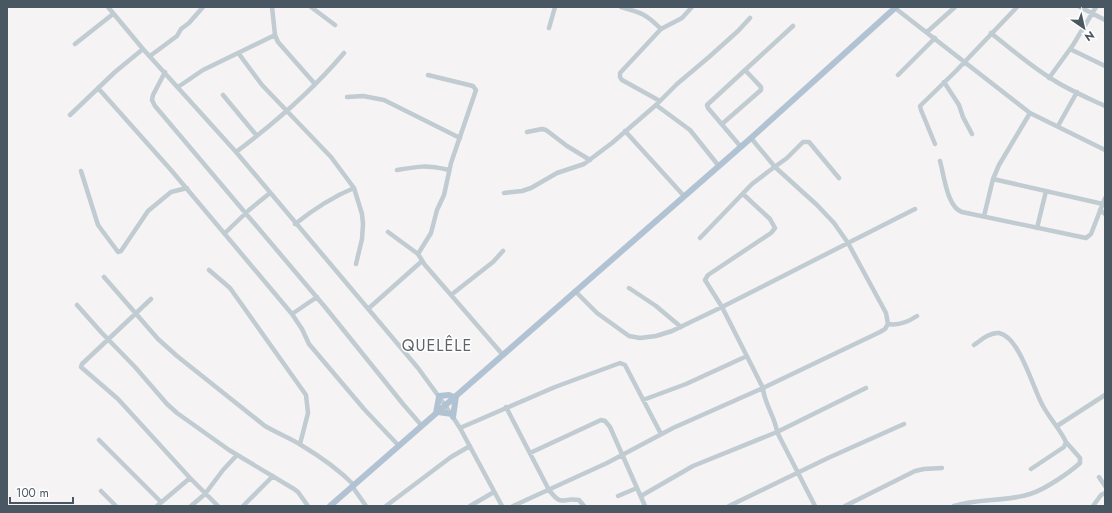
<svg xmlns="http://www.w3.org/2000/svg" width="1112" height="513" font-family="Jost,sans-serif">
	<rect width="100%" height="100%" fill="#f5f3f3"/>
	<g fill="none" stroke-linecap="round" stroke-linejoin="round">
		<path stroke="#c0cbd2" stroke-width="4.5" d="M 108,7 L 143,49 L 236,152 L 418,368 L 445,405 L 460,428 L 502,506
			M 272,7 L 275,35 L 278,42 L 315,84
			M 311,7 L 335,25
			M 621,7 C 642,13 646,14 661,29 L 620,73 L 620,77 L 622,80 L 660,101
			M 1080,7 L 1105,20
			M 895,8 L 1030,113 L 1105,150
			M 549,28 L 555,7
			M 661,29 L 682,18 L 692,7
			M 927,32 L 955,7
			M 991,33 C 1012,50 1033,68 1055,81 C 1071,91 1088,98 1105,106
			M 75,44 L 113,14
			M 1070,49 L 1105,66
			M 239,54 L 262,85 L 331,157 L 354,188 L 362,214 L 363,224 L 362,239 L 356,264
			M 150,56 L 177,36 L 181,29 L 189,23 L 203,7
			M 165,72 L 153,95 L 152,100 L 155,106 L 325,307 L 403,404 L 422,426
			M 428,75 L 473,86 L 476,90 L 451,163 L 444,195 L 437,210 L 431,233 L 418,254 L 425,265 L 503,355
			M 898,75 L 935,38
			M 1049,78 L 1073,45 L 1096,7
			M 944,82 L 959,105 L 963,117 L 972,134
			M 178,87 L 203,70 L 275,35
			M 98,88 L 171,170 L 292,314 L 302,329 L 309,344 L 364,409 L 399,446
			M 223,95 L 257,136
			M 347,97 L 363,96 L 384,100 L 460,138
			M 656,105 L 690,130 L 718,165
			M 70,115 L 115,72 L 143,49
			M 722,124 L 761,90 L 761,87 L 745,70
			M 1058,126 L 1077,92
			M 625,131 L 684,196
			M 527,132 L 542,129 L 546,130 L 567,146 L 590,160
			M 935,144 L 921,110 L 920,106 L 956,71 L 1017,7
			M 741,147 L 708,108 L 707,105 L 793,26
			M 236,152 C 276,122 311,92 344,53
			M 940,161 C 944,175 947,207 962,212 L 1086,238 L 1091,234 L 1105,198
			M 397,170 C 420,166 426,165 449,170
			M 81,171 L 98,225 L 118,252 L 121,251 L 148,211 L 171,192 L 187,188
			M 993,179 L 1103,204
			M 504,193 L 522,191 L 531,188 L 557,173 L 584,164 L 612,143 L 656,105 L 677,84 L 709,57 L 738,31 L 750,18
			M 743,194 L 770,219 L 775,228 L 771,233 L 708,275 L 705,280 L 722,307 L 763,388 C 764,404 775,416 777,432 L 815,506
			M 1100,210 L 1105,214
			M 984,216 L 993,179 L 999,165 L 1030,113
			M 295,224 C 314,209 332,197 354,188
			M 1037,228 L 1046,191
			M 388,232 L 418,254
			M 225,233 L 249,210 L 270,193
			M 700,238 L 752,184 L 769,171 L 787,158 L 803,142 L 809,142 L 839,178
			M 209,270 L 230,288 L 306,395 L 308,413 L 300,444
			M 104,277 L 158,339 L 177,356 L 265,426 C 277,433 290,438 301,445 C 321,457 338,469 354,485
			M 629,288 L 656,306 L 681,327
			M 575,291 L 597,313 L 629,336 L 640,338 L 656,336 L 672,331 L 722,307 L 915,209
			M 451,295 L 493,262 L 503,251
			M 151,299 L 82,364 L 81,367 L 118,399 L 190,478 L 218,506
			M 77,305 L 101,332 L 135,367 L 167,404 L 177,413 L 229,450 L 294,489 L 298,492 L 308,506
			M 368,309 L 422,261
			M 292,314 L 317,297
			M 888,324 C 899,326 908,322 917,316
			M 974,345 C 981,340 990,332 999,333 C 1020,337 1033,389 1043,406 C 1050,419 1060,429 1066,442 L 1064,447 L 1031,469
			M 643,400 L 686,384 L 747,356
			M 506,407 L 549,490 C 563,508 561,497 579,500 L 584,506
			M 1057,426 L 1105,395
			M 460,428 L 555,387 L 620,363 L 625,365 L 661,434
			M 99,440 L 161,502
			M 530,453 L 601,420 L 605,421 L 610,427 L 645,506
			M 1099,477 L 1105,486
			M 352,486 L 366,506
			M 101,491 L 116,506
			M 618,496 L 637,488
			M 641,496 L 693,466 L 777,432 L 866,388
			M 157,506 L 190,478
			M 191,506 L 205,494 L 223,470 L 237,455
			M 243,506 L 273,476
			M 386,506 L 451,457 L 470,446
			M 470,506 L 494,492
			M 513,506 L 607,463 L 673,428 L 763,388 L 880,332 L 885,329 L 888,324 L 886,313 L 848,243 L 834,223 L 817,205 L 775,167 L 751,138
			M 729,506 L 828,458 L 904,424
			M 845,506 L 915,471 L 924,469 L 942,468
			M 954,506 C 978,498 1005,502 1030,494 C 1044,490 1069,473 1080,463 L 1080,458 L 1066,442
			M 1093,506 L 1101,495 L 1105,493"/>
		<path stroke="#b1c3d2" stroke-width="6" d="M 439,396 L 449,395 L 454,397
			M 438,412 L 452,414
			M 436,413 L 439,397
			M 453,417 L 456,396
			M 330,506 L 751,138 L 896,7"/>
	</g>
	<g text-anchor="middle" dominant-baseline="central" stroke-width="3" stroke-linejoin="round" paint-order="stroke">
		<g font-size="16" letter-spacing="1" fill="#5e6368" stroke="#fff">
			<text x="437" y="345">QUELÊLE</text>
		</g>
	</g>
	<rect width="1112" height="513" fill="none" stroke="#495762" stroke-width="16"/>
	<g transform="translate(1084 28) rotate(146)" stroke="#ffffff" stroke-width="3" paint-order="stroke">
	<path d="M0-3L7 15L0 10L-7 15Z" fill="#495762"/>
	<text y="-6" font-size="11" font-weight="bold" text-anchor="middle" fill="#495762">N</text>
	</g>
	<path d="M10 497v6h63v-6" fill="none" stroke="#495762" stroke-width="2"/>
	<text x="16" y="497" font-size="12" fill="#495762" stroke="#ffffff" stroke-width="3" paint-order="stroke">100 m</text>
</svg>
